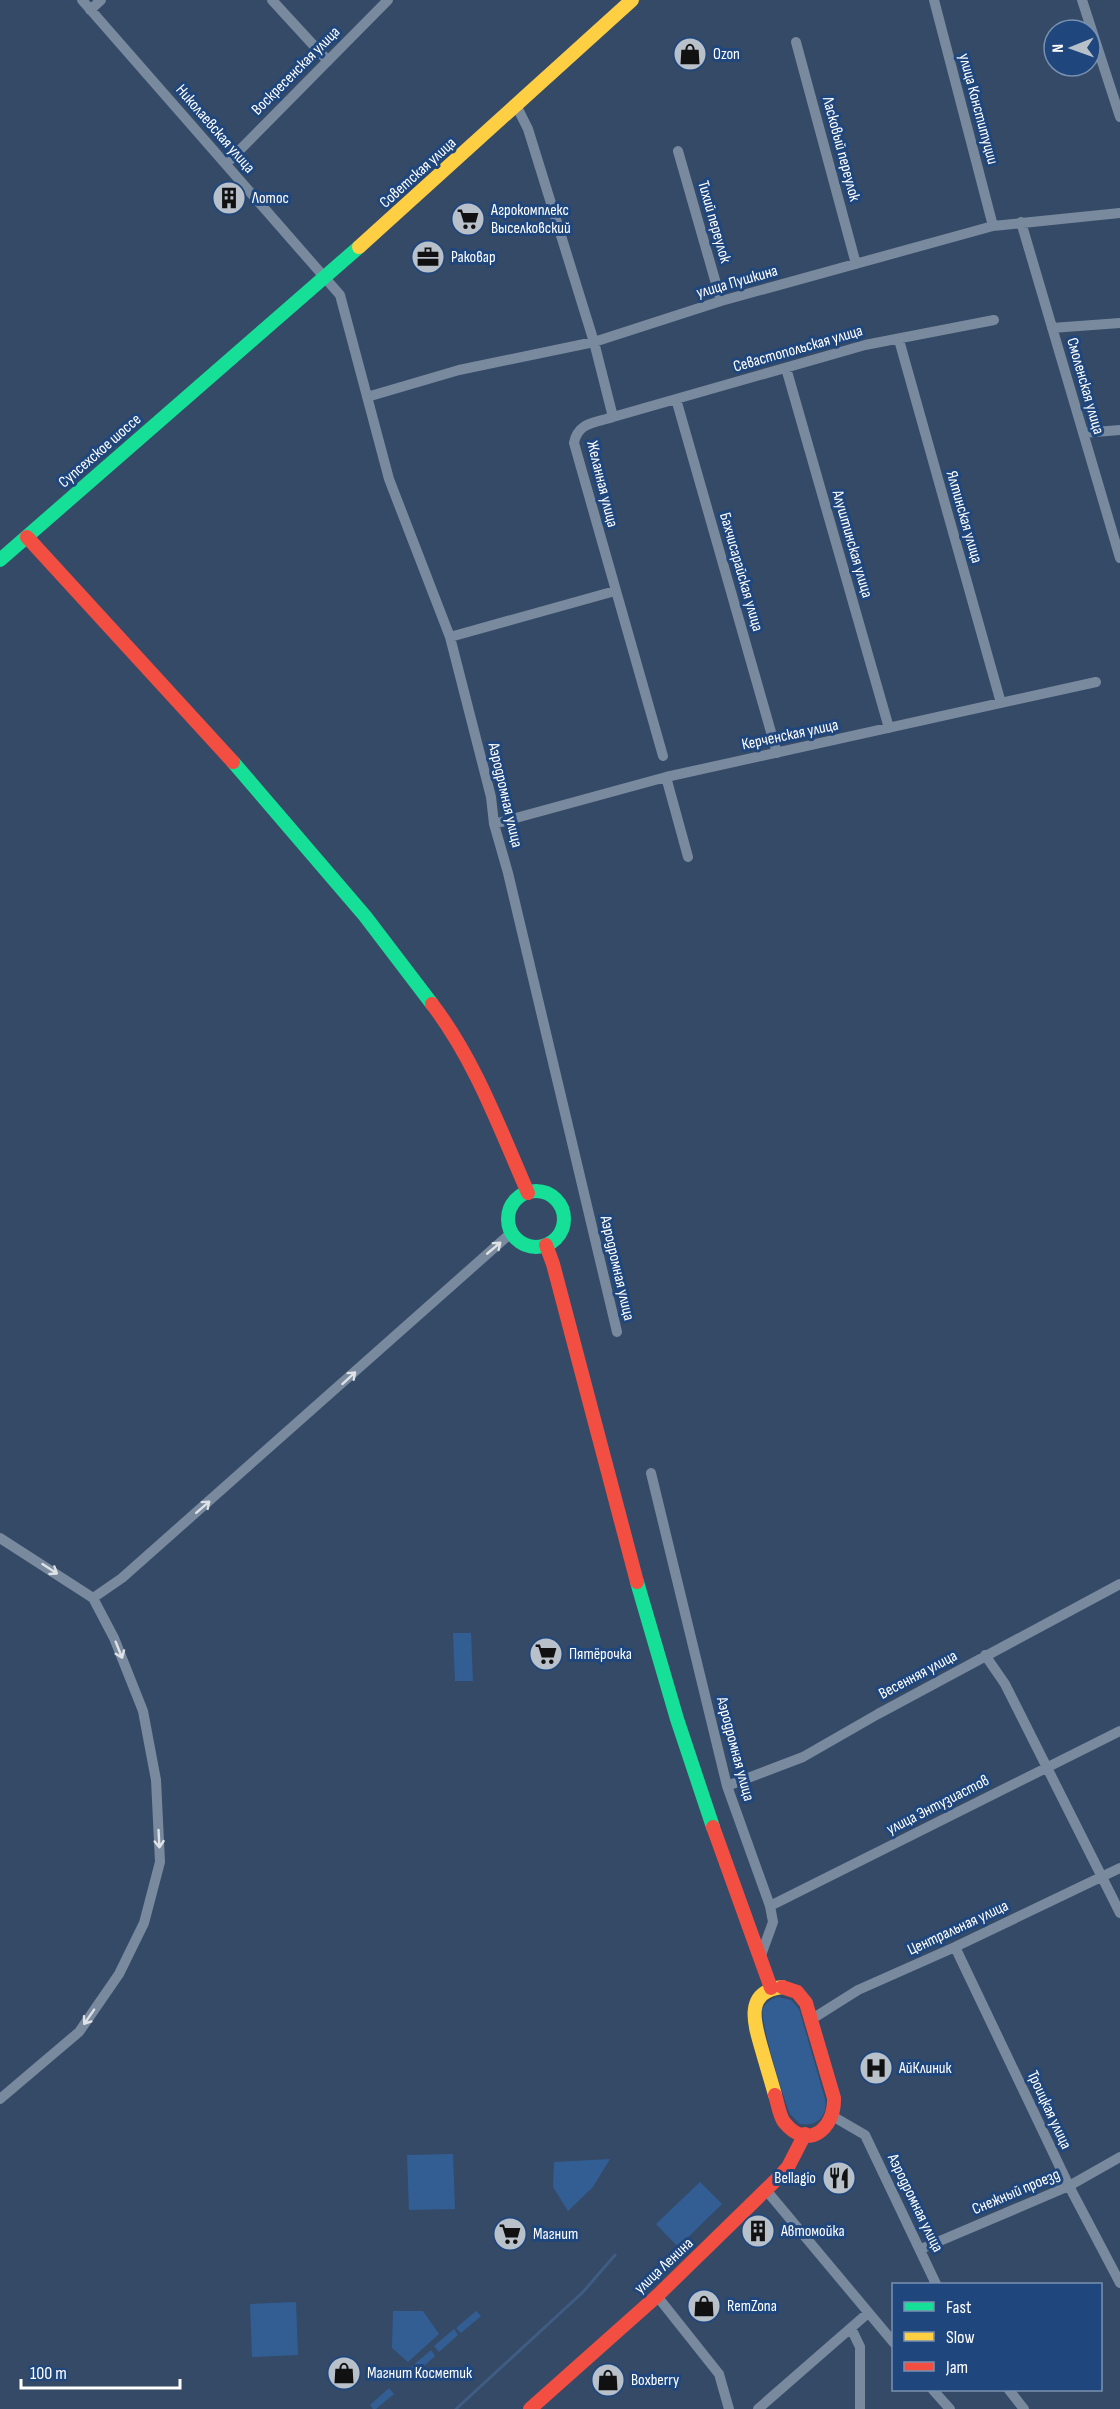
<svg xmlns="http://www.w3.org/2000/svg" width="1120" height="2409" font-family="'Sofia Sans Condensed',sans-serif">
	<rect width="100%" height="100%" fill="#354a67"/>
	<path fill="#325e94" d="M 453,1633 L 471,1633 L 473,1681 L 455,1681 Z
		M 778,1997 L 791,2000 L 799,2009 L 825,2099 C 828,2115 818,2127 800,2124 L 790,2114 C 784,2100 759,2019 763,2008 C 766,2002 772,1999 778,1997 Z
		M 453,2154 L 455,2209 L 409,2210 L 407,2155 Z
		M 610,2159 L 593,2187 L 568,2211 L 553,2187 L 554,2162 Z
		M 700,2182 L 722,2204 L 678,2247 L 656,2224 Z
		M 296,2302 L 298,2355 L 252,2357 L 250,2304 Z
		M 393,2311 L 423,2311 L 439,2334 L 408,2362 L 392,2348 Z
		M 476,2311 L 481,2316 L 461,2333 L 456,2328 Z
		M 454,2329 L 458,2335 L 439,2352 L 434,2346 Z
		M 431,2350 L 435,2356 L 416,2373 L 411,2367 Z
		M 389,2388 L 394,2394 L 376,2409 L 373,2409 L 370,2405 Z"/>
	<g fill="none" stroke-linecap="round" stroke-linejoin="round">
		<path stroke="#3f5c82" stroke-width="3" d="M 456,2409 L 583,2292 L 615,2255"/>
		<path stroke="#798a9e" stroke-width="10" d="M 82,0 L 340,295 L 389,479 L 450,637 L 491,797 L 494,824 L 508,873 L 617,1332
			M 272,0 L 328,61
			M 934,0 L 993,226
			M 1082,0 L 1120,117
			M 90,10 L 101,0
			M 796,42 L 856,264
			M 517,107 L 528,129 L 594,342 L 613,417 C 595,423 578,422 574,443 L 663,756
			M 678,151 L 721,301
			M 226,164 L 388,0
			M 1021,222 L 1120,558
			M 1052,328 L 1120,323
			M 899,340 L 1001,703
			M 786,368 L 889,728
			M 367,397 L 459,370 L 594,342 L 721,301 L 993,226 L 1120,213
			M 676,399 L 777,753
			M 613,417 L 865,345 L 994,320
			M 1083,433 L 1120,430
			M 450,637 L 615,591
			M 666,777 L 688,857
			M 494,824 L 666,777 L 1096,682
			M 651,1473 L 727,1786 L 770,1906 L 773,1922 L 760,1958
			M 0,1538 L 93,1598 L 122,1578 L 511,1233
			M 985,1655 L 1005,1684 L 1120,1913
			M 727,1786 L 803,1757 L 878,1714 L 1120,1584
			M 770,1906 L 1120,1731
			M 955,1947 L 1069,2186 L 1120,2283
			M 812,2019 L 858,1990 L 955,1947 L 1120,1868
			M 0,2099 L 79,2032 L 119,1974 L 144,1923 L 160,1862 L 156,1780 L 143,1711 L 114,1638 L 93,1598
			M 834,2117 L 865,2135 L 936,2284
			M 766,2190 L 894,2343
			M 921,2249 L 1069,2186 L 1120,2157
			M 657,2296 L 719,2374 L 729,2409
			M 851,2328 L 860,2347 L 860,2409
			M 933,2390 L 950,2409
			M 1009,2390 L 1024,2409
			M 758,2409 L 868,2313"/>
		<path stroke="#16e098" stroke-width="14" d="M 0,560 L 359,247
			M 233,762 L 365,916 L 432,1004
			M508 1219a28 28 0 1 1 56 0a28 28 0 1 1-56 0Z
			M 637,1582 L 677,1719 L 713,1827"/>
		<path stroke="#ffcf43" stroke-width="14" d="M 359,247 L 632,0
			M 775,2095 C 771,2080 766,2065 762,2050 C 754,2023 744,1992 782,1987"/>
		<path stroke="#f24e42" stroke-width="14" d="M 27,537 L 233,762
			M 432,1004 C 475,1060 500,1129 528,1193
			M 546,1245 L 553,1264 L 637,1582
			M 713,1827 L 771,1988
			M 775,2095 C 778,2104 779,2115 784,2122 C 807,2151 835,2130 834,2098 L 806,2003 L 797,1992 L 782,1987
			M 530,2409 L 657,2296 L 780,2176 L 788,2167 L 805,2134"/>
	</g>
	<defs><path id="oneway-shaft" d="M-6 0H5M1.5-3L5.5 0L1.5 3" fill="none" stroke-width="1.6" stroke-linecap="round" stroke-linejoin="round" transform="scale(1.5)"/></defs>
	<g stroke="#dee2e7">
		<use href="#oneway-shaft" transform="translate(494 1248) rotate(-40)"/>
		<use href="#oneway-shaft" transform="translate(349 1378) rotate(-42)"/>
		<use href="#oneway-shaft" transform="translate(203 1507) rotate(-41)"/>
		<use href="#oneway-shaft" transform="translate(50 1569) rotate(33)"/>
		<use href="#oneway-shaft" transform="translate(119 1650) rotate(68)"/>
		<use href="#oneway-shaft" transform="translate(159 1839) rotate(87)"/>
		<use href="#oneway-shaft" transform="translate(89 2017) rotate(125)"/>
	</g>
	<defs>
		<symbol id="shop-disc" viewBox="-11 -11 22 22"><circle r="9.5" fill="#b8c0ca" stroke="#1f477d"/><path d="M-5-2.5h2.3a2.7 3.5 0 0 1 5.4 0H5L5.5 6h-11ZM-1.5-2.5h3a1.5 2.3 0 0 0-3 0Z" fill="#111"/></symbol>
		<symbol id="building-disc" viewBox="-11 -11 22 22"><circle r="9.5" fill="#b8c0ca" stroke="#1f477d"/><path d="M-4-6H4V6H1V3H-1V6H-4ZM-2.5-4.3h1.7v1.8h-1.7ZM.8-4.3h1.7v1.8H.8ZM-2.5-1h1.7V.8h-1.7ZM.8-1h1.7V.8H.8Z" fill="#111"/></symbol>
		<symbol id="supermarket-disc" viewBox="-11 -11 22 22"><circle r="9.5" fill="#b8c0ca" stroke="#1f477d"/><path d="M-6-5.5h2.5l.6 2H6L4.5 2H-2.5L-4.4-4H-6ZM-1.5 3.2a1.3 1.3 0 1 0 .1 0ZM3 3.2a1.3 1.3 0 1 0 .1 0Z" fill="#111"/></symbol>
		<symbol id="office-disc" viewBox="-11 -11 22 22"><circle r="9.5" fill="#b8c0ca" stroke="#1f477d"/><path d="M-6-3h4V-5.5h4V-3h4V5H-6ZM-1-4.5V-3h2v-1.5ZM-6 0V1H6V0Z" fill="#111"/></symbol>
		<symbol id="hospital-disc" viewBox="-11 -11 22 22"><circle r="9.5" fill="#b8c0ca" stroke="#1f477d"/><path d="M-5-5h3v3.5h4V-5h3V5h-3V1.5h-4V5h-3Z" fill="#111"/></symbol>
		<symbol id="restaurant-disc" viewBox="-11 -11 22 22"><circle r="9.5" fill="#b8c0ca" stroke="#1f477d"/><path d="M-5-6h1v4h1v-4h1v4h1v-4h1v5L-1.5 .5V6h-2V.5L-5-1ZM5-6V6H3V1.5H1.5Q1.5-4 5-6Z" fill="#111"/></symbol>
	</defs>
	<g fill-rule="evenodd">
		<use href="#shop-disc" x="671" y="35" width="38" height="38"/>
		<use href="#building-disc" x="210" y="179" width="38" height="38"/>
		<use href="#supermarket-disc" x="449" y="200" width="38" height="38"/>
		<use href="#office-disc" x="409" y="238" width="38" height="38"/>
		<use href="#supermarket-disc" x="527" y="1635" width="38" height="38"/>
		<use href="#hospital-disc" x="857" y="2049" width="38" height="38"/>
		<use href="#restaurant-disc" x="820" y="2159" width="38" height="38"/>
		<use href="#building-disc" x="739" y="2212" width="38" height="38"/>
		<use href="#supermarket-disc" x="491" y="2215" width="38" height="38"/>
		<use href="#shop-disc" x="685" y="2287" width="38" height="38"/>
		<use href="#shop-disc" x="325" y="2354" width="38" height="38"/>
		<use href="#shop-disc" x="589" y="2361" width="38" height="38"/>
	</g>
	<g text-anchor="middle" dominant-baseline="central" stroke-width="6" stroke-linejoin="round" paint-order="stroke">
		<g font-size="16" fill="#fff" stroke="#1f477d" text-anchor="start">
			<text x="713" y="54">Ozon</text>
			<text x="252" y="198">Лотос</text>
			<text x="491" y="210">Агрокомплекс<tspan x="491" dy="18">Выселковский</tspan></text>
			<text x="451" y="257">Раковар</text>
			<text x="569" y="1654">Пятёрочка</text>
			<text x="899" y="2068">АйКлиник</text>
			<text x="816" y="2178" text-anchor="end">Bellagio</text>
			<text x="781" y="2231">Автомойка</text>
			<text x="533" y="2234">Магнит</text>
			<text x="727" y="2306">RemZona</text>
			<text x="367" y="2373">Магнит Косметик</text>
			<text x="631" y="2380">Boxberry</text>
		</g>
		<g font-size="16" fill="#fff" stroke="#1f477d">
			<text transform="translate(296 71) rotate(-45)">Воскресенская улица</text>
			<text transform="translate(978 109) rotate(75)">улица Конституции</text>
			<text transform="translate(215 129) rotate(49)">Николаевская улица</text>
			<text transform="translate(841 149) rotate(75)">Ласковый переулок</text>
			<text transform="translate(418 173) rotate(-42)">Советская улица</text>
			<text transform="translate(714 222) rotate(74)">Тихий переулок</text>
			<text transform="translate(737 282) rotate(-16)">улица Пушкина</text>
			<text transform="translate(798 349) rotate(-16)">Севастопольская улица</text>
			<text transform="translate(1085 386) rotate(74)">Смоленская улица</text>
			<text transform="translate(100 451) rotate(-41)">Супсехское шоссе</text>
			<text transform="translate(602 484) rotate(76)">Желанная улица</text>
			<text transform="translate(964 517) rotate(74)">Ялтинская улица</text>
			<text transform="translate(852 544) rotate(74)">Алуштинская улица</text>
			<text transform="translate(741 572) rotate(74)">Бахчисарайская улица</text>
			<text transform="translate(790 735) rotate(-12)">Керченская улица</text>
			<text transform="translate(505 795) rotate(77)">Аэродромная улица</text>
			<text transform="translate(617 1268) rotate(77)">Аэродромная улица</text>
			<text transform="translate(918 1675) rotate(-28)">Весенняя улица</text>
			<text transform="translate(735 1749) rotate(75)">Аэродромная улица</text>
			<text transform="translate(938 1805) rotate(-27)">улица Энтузиастов</text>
			<text transform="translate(958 1928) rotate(-25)">Центральная улица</text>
			<text transform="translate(1049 2110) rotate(65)">Троицкая улица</text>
			<text transform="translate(1016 2192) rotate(-23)">Снежный проезд</text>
			<text transform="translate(915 2203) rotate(64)">Аэродромная улица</text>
			<text transform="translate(664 2266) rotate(-43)">улица Ленина</text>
		</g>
	</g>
	<rect x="892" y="2283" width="210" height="108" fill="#1f477d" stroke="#7991b1" stroke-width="1.5"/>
	<rect x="904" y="2302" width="30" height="9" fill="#16e098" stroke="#7991b1" stroke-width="1.5"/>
	<text x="946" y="2313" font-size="18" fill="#ffffff">Fast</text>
	<rect x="904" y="2332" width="30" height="9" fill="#ffcf43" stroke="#7991b1" stroke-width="1.5"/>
	<text x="946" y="2343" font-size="18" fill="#ffffff">Slow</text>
	<rect x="904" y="2362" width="30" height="9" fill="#f24e42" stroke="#7991b1" stroke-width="1.5"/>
	<text x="946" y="2373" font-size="18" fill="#ffffff">Jam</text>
	<g transform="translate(1072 48) rotate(269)"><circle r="28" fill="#1f477d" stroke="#7991b1" stroke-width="1.5"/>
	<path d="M0-4.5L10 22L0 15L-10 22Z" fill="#b8c0ca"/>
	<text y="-9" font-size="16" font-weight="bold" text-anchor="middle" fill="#ffffff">N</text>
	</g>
	<path d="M21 2379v9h159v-9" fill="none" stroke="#ffffff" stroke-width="3"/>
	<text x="30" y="2379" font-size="18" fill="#ffffff" stroke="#1f477d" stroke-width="4.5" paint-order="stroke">100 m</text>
</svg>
